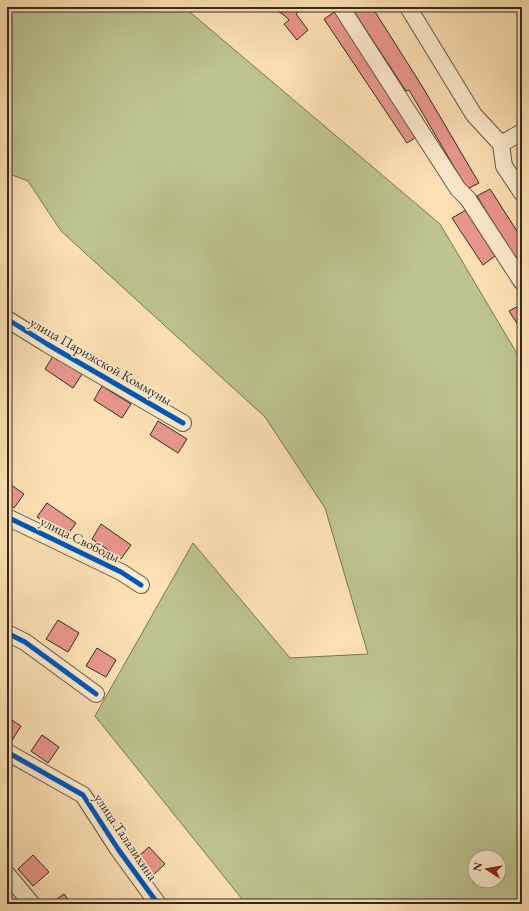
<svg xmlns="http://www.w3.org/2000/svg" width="529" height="911" font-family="'EB Garamond',serif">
	<rect width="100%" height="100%" fill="#fee2b6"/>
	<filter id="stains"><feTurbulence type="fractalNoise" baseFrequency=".005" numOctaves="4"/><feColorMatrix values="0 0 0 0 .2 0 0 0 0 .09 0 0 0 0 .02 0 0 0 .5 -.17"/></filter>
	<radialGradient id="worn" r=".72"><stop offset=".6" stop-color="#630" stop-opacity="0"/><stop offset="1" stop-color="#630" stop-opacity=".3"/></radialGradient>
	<path fill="#bdc491" stroke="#78765a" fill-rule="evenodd" d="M 7,7 L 184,7 L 440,224 L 522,362 L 522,904 L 246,904 L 95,716 L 193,543 L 290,658 L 368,654 L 325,508 L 265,417 L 61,231 L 28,181 L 7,173 ZM 475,857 L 499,857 L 499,881 L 475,881 Z"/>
	<path fill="#eb988f" stroke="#342923" d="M 271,7 L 297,7 L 300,10 L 296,14 L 308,30 L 297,40 L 284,24 L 289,20 L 284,15 Z
		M 351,7 L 372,7 L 422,86 L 479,183 L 467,189 L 409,90 L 406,91 Z
		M 336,11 L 418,136 L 407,143 L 324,19 Z
		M 490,189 L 522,239 L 522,270 L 477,196 Z
		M 466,210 L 495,256 L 483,265 L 452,218 Z
		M 522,304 L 522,331 L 509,311 Z
		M 53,356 L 82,374 L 73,388 L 45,369 Z
		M 102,386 L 131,404 L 122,418 L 94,400 Z
		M 158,421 L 187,439 L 178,453 L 150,435 Z
		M 7,482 L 24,494 L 14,508 L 7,503 Z
		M 47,503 L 76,523 L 66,537 L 37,517 Z
		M 101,524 L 131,545 L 121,559 L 92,539 Z
		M 58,620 L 79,633 L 68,652 L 46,639 Z
		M 97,648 L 116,660 L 106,677 L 86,666 Z
		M 7,717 L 21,726 L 11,742 L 7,739 Z
		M 42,735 L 59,747 L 48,763 L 31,751 Z
		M 149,847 L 165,864 L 150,878 L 134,860 Z
		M 33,855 L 49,872 L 33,886 L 18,869 Z
		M 64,894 L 72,904 L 50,904 Z"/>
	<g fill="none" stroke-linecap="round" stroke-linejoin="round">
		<defs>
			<path id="minor" d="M 341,7 L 458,189 L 468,199 L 522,282
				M 408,7 L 474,115 L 501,144 L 504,166 L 522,193
				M 501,144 L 522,132
				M 7,319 L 47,344 L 183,423
				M 7,517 L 121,572 L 141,585
				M 7,633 L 25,642 L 96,694
				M 7,752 L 83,795 L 118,849 L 158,904
				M 7,874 L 32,904"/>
		</defs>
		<use href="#minor" stroke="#665748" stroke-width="18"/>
		<use href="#minor" stroke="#feecd0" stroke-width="16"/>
		<defs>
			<path id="cycleway" d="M 7,319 L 47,344 L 183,423
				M 7,517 L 121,572 L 141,585
				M 7,633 L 25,642 L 96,694
				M 7,752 L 83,795 L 118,849 L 158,904"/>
		</defs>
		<use href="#cycleway" stroke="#feecd0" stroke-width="8"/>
		<use href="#cycleway" stroke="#0057b8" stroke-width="5"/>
	</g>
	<g text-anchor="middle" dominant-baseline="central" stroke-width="3.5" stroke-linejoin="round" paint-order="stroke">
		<g font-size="14" fill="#342923" stroke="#feecd0">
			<text transform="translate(101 361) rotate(30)">улица Парижской Коммуны</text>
			<text transform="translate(80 539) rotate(26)">улица Свободы</text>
			<text transform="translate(126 837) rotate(56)">улица Талалихина</text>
		</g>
	</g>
	<rect width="529" height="911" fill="none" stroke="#fee2b6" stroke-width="24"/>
	<rect x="8" y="8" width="513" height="895" fill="none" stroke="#342923" stroke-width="2"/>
	<rect x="12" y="12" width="505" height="887" fill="none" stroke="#342923"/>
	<g transform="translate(487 869) rotate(282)"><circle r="19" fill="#feecd0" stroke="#ad9e8b"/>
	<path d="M0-3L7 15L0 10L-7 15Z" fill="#8f2418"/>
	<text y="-6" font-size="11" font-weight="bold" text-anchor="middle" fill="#342923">N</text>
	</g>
	<rect width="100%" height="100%" filter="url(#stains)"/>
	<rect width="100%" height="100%" fill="url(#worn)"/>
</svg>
